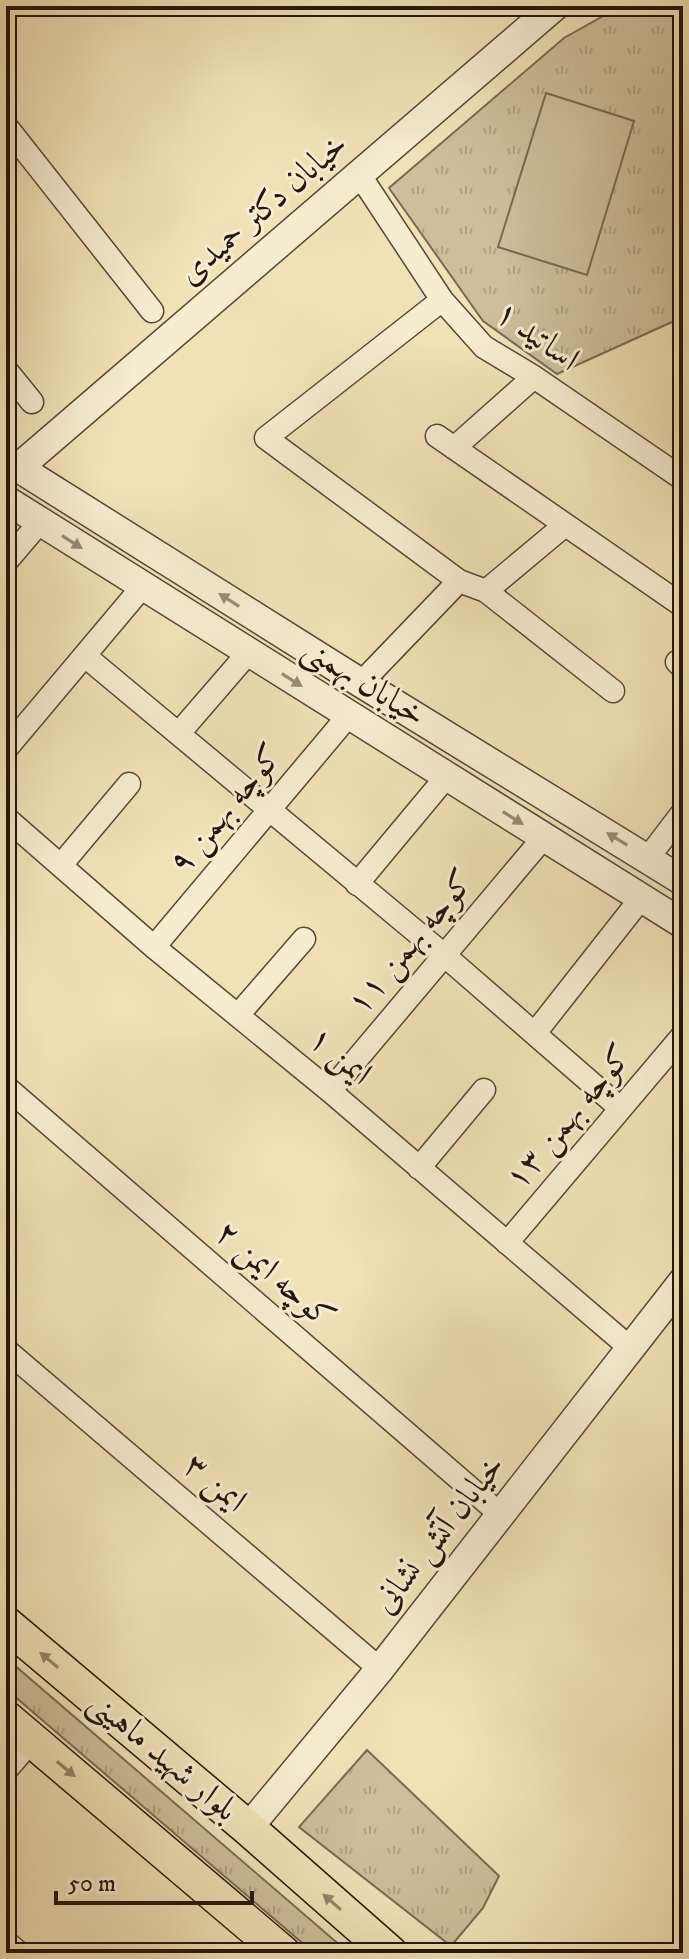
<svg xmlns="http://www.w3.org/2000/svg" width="689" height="1959" font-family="'IM FELL DW Pica',Amiri,serif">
	<defs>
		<pattern id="grass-tufts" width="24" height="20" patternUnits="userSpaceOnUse" patternTransform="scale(2)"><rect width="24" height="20" fill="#cebe9a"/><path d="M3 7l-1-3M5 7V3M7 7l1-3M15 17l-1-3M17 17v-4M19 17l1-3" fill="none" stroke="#b1a283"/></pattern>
	</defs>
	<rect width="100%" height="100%" fill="#f1e1b7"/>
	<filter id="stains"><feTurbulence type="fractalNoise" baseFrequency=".0025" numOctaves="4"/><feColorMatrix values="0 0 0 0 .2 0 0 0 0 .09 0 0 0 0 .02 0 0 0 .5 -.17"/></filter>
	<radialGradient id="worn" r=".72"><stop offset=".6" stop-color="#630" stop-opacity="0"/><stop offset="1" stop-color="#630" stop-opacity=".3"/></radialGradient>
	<path fill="url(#grass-tufts)" stroke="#7a6a52" stroke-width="2" d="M 621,6 L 683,6 L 683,317 L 557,374 L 483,321 L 389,188 L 564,38 Z
		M 6,1659 L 6,1658 L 349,1953 L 314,1953 L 6,1689 Z
		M 367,1750 L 499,1876 L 483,1908 L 451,1946 L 299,1827 Z"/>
	<path fill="#cebe9a" stroke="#7a6a52" stroke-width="2" d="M 546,93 L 634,121 L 587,275 L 498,247 Z"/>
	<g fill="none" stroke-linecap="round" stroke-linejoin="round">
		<defs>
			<path id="minor" d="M 6,126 L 152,311
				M 359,174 L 442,300 L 484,347 L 534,377 L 683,479
				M 442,300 L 266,438 L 459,581 L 486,591 L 613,691
				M 6,370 L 32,402
				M 437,436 L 683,606
				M 454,448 L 534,377
				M 6,562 L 40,522
				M 486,591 L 565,525
				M 85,656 L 444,955 L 620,1108
				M 677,662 L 683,668
				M 361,683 L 459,581
				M 179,733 L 249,652
				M 6,749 L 143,586
				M 6,818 L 154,947 L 330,1091 L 629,1347
				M 648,858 L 683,812
				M 61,865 L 129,784
				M 357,884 L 447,776
				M 154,947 L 349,715
				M 238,1015 L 304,939
				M 535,1033 L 642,897
				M 6,1087 L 500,1514
				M 330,1091 L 544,837
				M 419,1168 L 484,1090
				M 507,1243 L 683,1035
				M 6,1350 L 380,1669
				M 6,1770 L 32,1740
				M 6,1942 L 19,1953"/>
			<path id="tertiary" d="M 6,460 L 361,683 L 683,881
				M 18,468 L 555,6
				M 6,500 L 683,924
				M 248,1828 L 380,1669 L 683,1281"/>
			<path id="primary" d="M 6,1624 L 248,1828 L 390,1953
				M 6,1718 L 283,1953"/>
		</defs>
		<use href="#minor" stroke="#584835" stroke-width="25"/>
		<use href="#tertiary" stroke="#584835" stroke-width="31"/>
		<use href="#primary" stroke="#25150a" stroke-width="37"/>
		<use href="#minor" stroke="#f6ecd0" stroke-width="22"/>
		<use href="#tertiary" stroke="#f6ecd0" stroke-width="28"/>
		<use href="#primary" stroke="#f1e1b7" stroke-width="34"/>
	</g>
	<defs><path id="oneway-solid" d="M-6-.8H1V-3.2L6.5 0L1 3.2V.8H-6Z" transform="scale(2)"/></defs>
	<g fill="#988b77">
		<use href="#oneway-solid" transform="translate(72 542) rotate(32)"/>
		<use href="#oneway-solid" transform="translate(229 600) rotate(-148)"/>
		<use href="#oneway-solid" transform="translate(292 680) rotate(32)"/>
		<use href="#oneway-solid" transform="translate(513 818) rotate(32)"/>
		<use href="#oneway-solid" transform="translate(617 839) rotate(-149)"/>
	</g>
	<g fill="#958569">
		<use href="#oneway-solid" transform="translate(49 1660) rotate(-140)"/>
		<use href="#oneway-solid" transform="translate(66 1769) rotate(40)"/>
		<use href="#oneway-solid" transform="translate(332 1902) rotate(-139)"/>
	</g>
	<g text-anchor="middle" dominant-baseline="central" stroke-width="6" stroke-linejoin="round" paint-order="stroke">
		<g font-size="34" fill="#25150a" stroke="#f6ecd0">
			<text transform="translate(263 209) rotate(-41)">خیابان دکتر حمیدی</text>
			<text transform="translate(537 336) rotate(36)">اساتید ۱</text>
			<text transform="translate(364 682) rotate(32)">خیابان بهمنی</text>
			<text transform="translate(226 809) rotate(-50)">کوچه بهمن ۹</text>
			<text transform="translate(411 942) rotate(-50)">کوچه بهمن ۱۱</text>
			<text transform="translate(340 1056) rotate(40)">ایمن ۱</text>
			<text transform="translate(569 1117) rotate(-50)">کوچه بهمن ۱۳</text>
			<text transform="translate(275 1275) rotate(41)">کوچه ایمن ۲</text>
			<text transform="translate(215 1483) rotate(40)">ایمن ۳</text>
			<text transform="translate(439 1534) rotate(-52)">خیابان آتش نشانی</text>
			<text transform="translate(163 1756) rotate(40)">بلوار شهید ماهینی</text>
		</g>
	</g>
	<rect width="689" height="1959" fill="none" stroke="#f1e1b7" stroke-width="32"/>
	<rect x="8" y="8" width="673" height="1943" fill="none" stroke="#25150a" stroke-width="4"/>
	<rect x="16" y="16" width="657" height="1927" fill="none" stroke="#25150a" stroke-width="2"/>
	<path d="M56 1891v12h196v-12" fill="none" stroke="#25150a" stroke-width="4"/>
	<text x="68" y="1891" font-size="24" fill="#25150a" stroke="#f6ecd0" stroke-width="6" paint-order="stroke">50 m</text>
	<rect width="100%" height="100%" filter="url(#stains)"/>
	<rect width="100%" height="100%" fill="url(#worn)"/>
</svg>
